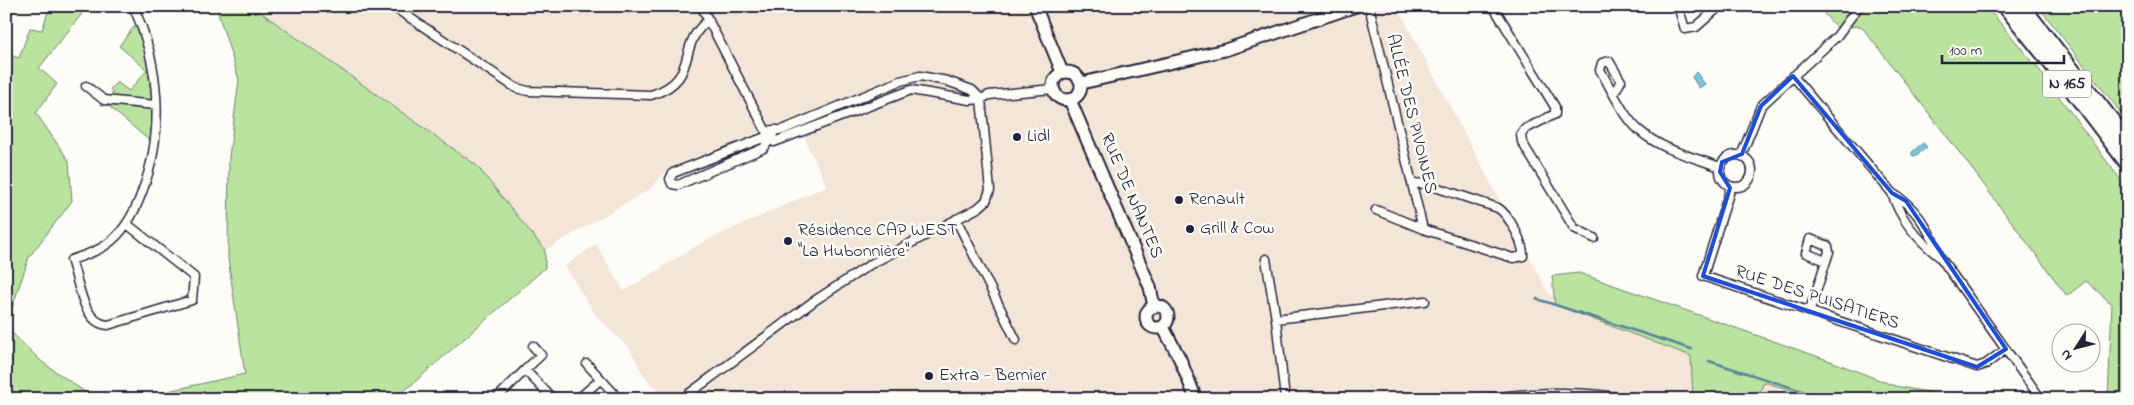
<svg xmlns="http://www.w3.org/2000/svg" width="2134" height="405" font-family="'Indie Flower',sans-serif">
	<rect width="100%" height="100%" fill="#fdfcf7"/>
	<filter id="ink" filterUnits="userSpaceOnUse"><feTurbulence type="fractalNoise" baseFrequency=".02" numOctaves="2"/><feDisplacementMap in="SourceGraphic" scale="10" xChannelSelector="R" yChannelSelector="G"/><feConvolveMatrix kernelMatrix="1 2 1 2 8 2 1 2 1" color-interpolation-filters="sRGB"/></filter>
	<g filter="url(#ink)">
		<path fill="#f3e5d7" d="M 249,6 L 1309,6 L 1315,27 L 1379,6 L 1397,6 L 1549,294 L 1566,309 L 1781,380 L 1777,399 L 663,399 L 641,371 L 630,349 L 595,315 L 565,266 L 596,244 L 624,291 L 701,243 L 827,186 L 795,118 L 669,168 L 650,189 L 545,250 L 476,165 Z"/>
		<path fill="#bae39f" stroke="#6e826d" d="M 50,6 L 88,6 L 39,68 L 57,84 L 36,113 L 69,161 L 72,201 L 29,257 L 6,326 L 6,54 L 19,58 L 30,28 L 42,30 Z
			M 216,6 L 249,6 L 263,14 L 476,165 L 545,250 L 545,268 L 395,399 L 132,399 L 245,374 L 228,258 L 229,157 L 239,80 Z
			M 1817,6 L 1986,6 L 2037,67 L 2128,190 L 2128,399 L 2108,399 L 2112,304 L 2086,281 L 2067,296 L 1966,161 L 1861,26 L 1837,28 Z
			M 2038,6 L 2128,6 L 2128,122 Z
			M 137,27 L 146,55 L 152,100 L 108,98 L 113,93 L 110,89 L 117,82 L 129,91 L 147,70 L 119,46 L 133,28 Z
			M 106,104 L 152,107 L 151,142 Z
			M 1579,273 L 1833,362 L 1895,386 L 1965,399 L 1819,399 L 1764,382 L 1757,399 L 1693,399 L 1691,356 L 1555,305 L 1552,276 Z
			M 6,327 L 42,362 L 95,399 L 6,399 Z"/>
		<path fill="#79c6d8" stroke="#568499" d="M 1696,72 L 1705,84 L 1699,88 L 1692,77 Z
			M 1923,143 L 1927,147 L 1915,156 L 1912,155 L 1912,152 Z"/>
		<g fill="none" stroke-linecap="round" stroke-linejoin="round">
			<path stroke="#568499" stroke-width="2.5" d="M 1537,299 L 1691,349
				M 1709,361 L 1827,399"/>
			<defs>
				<path id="street" d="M 392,6 L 516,88 L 528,91 L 651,95 C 702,79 674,45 709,20
					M 701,6 L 769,137 L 774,142 L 911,90 L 970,100 L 981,99 L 989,95 L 1053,89
					M 1369,6 L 1423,229
					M 1493,6 L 1555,107 L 1555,114 L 1525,129 L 1521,135 L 1522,142 L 1574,228 L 1594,238
					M 1678,6 L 1685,29 L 1696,27 L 1720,6
					M 1793,76 L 1892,193 C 1916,207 1931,232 1940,257 L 2041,399
					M 86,86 L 104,100 L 156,105
					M 1614,93 L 1621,81 L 1609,61 L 1602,63 L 1600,70 C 1611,88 1624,118 1640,131 C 1662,150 1693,157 1720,167
					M 772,130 L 782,130 L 900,81 L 920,76 L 947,81 L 972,90 L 981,99
					M 775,131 L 764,148 L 678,185 L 672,184 L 670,179 L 673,173 L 768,136 Z
					M1720 171a16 16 0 1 1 32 0a16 16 0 1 1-32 0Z
					M 1741,156 L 1761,106 L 1837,36 L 1859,6
					M 1731,187 L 1703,276 L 1977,367 L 1986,364 L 2006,349
					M 1892,193 C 1900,219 1919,241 1940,257
					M 1376,210 L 1423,229 L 1513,258 L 1523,256 C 1524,243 1509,215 1498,208 L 1426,184 L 1412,183
					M 956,219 L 1016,340
					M 127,224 L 194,277 L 192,300 L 108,325 C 82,324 79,280 71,260 C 83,256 96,252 106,245 C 125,232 135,212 142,192 C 165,132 160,64 133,6
					M 1266,259 L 1276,319
					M 1810,310 L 1829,252 L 1828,246 L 1810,239 L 1806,253 L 1826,261
					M 587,364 L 618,398
					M 525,370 L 541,355 L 533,346
					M 496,399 L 525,370 L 553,399
					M 578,399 L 601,379
					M 682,399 L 814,301 L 871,264 L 978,208 L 986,201 L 990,190 L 981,99
					M 1285,399 L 1276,319 L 1425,301
					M 1480,399 C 1530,393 1577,389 1627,399"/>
				<path id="secondary" d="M 1035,6 L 1062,72
					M1053 86a14 14 0 1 1 28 0a14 14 0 1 1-28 0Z
					M 1082,83 L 1225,50 L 1356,6
					M 1070,100 L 1150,287 L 1154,307
					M1146 317a11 11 0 1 1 22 0a11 11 0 1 1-22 0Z
					M 1163,327 L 1180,359 L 1196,399"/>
				<path id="highway" d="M 2005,6 L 2066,82 L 2128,164
					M 2022,6 L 2128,141"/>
			</defs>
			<use href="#street" stroke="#22223b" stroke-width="11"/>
			<use href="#secondary" stroke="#22223b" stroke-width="15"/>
			<use href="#highway" stroke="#22223b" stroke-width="18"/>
			<use href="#street" stroke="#fdfcf7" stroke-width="8"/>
			<use href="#secondary" stroke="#fdfcf7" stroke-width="11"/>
			<use href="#highway" stroke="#fdfcf7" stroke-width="14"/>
		</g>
	</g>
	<path fill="none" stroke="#1d4ed8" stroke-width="4" stroke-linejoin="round" d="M 1793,76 L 1892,193 L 1906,201 L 2006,349 L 1977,367 L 1703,276 L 1730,188 L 1720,172 L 1722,162 L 1742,154 L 1761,106 Z"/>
	<g fill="#22223b" stroke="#fdfcf7" stroke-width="2">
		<circle cx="1017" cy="137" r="5"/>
		<circle cx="1179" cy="200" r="5"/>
		<circle cx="1190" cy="229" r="5"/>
		<circle cx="788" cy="241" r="5"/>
		<circle cx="929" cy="376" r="5"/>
	</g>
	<g text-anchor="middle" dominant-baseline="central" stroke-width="5" stroke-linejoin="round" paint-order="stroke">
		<rect fill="#fdfcf7" stroke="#646373" stroke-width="1" x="2043" y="70.5" width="48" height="27" rx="4"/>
		<g font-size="16" font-weight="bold" fill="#22223b">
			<text x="2067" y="84">N 165</text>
		</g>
		<g font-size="18" fill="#22223b" stroke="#fdfcf7">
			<text transform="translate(1411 114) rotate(76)">ALLÉE DES PIVOINES</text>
			<text transform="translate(1131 196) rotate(67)">RUE DE NANTES</text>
			<text transform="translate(1817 298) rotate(18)">RUE DES PUISATIERS</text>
		</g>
		<g font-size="18" fill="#22223b" stroke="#fdfcf7" text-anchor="start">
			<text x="1027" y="137">Lidl</text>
			<text x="1189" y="200">Renault</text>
			<text x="1200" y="229">Grill &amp; Cow</text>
			<text x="798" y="231">Résidence CAP WEST<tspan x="798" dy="21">"La Hubonnière"</tspan></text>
			<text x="939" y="376">Extra - Bernier</text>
		</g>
	</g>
	<rect width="2134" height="405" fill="none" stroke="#fdfcf7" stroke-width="25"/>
	<rect x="12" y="12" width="2109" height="380" fill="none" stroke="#22223b" stroke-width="2" filter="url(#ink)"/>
	<g transform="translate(2076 348) rotate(234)"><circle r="24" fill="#fdfcf7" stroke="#a5a5ac"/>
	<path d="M0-4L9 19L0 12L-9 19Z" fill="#22223b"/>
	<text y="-8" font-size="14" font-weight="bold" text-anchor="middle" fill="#22223b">N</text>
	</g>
	<path d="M1942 55v8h122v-8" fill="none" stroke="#22223b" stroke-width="2.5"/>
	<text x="1949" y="55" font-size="15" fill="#22223b" stroke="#fdfcf7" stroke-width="4" paint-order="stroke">100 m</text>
</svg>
